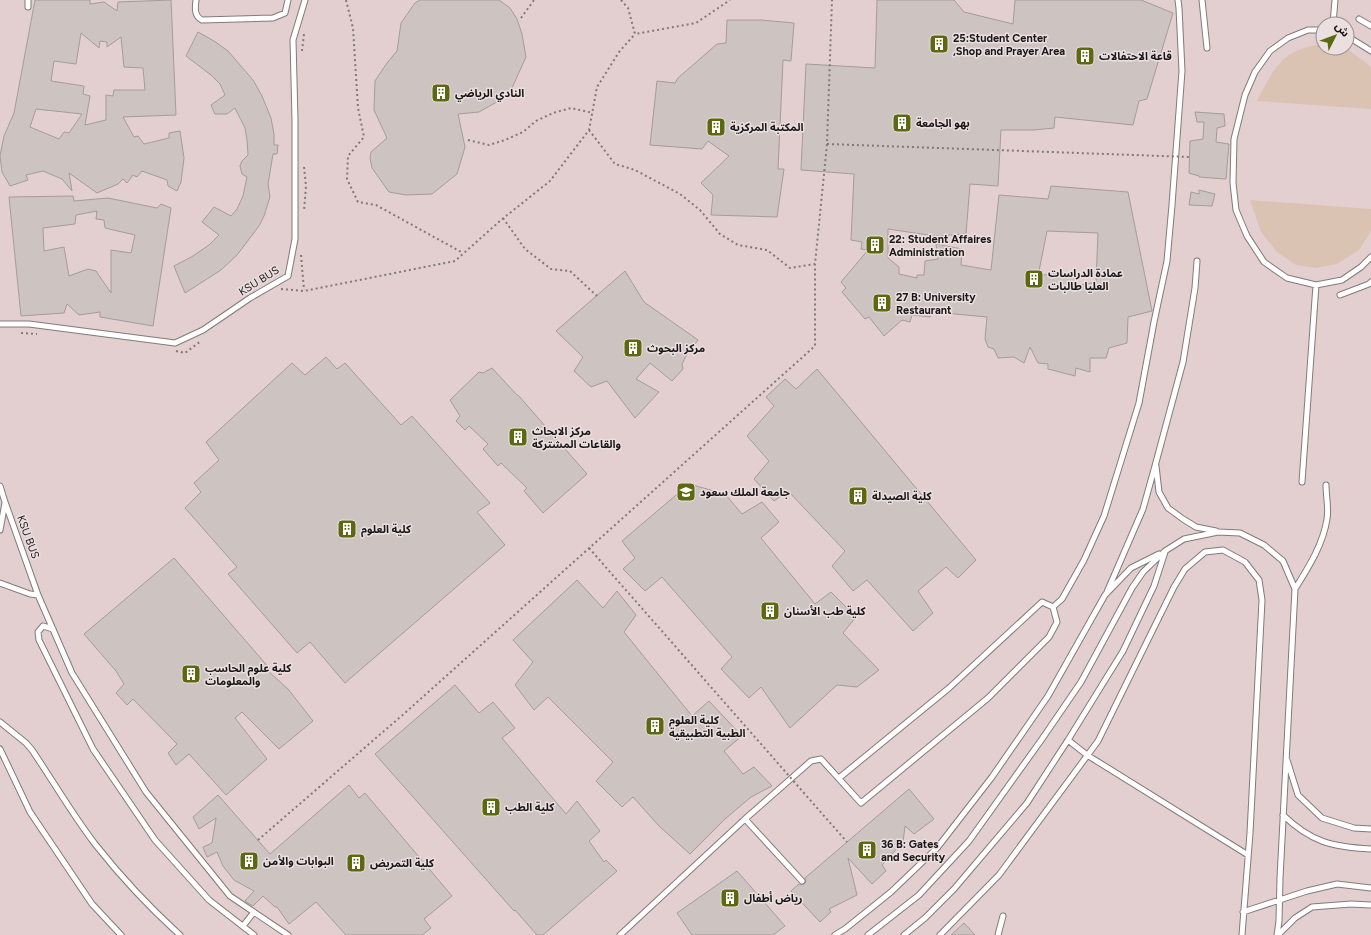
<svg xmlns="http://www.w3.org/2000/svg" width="1371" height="935" font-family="Figtree,'Noto Sans Arabic',sans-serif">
	<rect width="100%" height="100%" fill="#ebdfdf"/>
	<path fill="#e3cfcf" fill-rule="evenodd" d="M 0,0 L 1371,0 L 1371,935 L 0,935 ZM 1323,24 L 1347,24 L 1347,48 L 1323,48 Z"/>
	<path fill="#dac3b2" d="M 1323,44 L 1323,48 L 1346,48 L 1369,65 L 1371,68 L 1371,109 L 1257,101 C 1274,67 1283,49 1323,44 Z
		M 1250,200 L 1371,209 L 1371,231 L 1359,250 L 1337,264 L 1316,268 L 1296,265 L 1277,252 L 1261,232 Z"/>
	<path fill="#cdc3c0" stroke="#a59c99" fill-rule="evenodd" d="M 35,0 L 90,0 L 90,4 L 104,2 L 117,11 L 118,2 L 171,0 L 176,115 L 123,117 L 134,137 L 138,136 L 144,144 L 169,138 L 169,133 L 180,131 L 184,158 L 181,182 L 177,191 L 168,186 L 167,180 L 142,171 L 137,177 L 133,175 L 127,183 L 123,179 L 118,184 L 97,193 L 69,173 L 72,191 L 62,179 L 43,171 L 26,175 L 28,180 L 10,186 L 2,172 L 0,156 L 4,136 L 14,113 ZM 81,33 L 99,48 L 100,41 L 107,42 L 107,47 L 121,37 L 124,67 L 143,68 L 145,90 L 114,90 L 113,96 L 106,95 L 106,120 L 85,125 L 90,96 L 83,94 L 84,86 L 51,81 L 54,61 L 76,64 ZM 36,109 L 82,114 L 69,133 L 64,132 L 59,139 L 30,127 Z
		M 420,0 L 499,0 L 510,8 L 517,19 L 522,34 L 526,57 L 512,88 L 502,99 L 479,112 L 458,114 L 465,147 L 457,174 L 432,194 L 406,195 L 389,192 L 372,168 L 370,158 L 371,152 L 387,138 L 374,110 L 375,81 L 387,63 L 397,51 L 401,23 L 415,3 Z
		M 877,0 L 954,0 L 964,12 L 1013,24 L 1015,0 L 1141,0 L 1173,13 L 1147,99 L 1139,101 L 1133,125 L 1055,117 L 1054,128 L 1034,130 L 1001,130 L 998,186 L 970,184 L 966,234 L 935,236 L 888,229 L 888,258 L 899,267 L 899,274 L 917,278 L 917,275 L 924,275 L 925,261 L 938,259 L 936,244 L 962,249 L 961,265 L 991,270 L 999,195 L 1048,199 L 1051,186 L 1128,192 L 1152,311 L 1128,317 L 1127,343 L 1109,348 L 1106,358 L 1090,358 L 1090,372 L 1076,368 L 1075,376 L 1048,369 L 1048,364 L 1038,363 L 1030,347 L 1024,363 L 1014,357 L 998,358 L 994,349 L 988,347 L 985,339 L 987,317 L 934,312 L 930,317 L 912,315 L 910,322 L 902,320 L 884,336 L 869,317 L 865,319 L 842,292 L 846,288 L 841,282 L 868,250 L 861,249 L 862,242 L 851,240 L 854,174 L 801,170 L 806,64 L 875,68 ZM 1047,231 L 1098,233 L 1096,282 L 1076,286 L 1076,274 L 1056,273 L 1038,276 Z
		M 727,20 L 761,20 L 794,23 L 791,61 L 783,60 L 778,169 L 784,169 L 777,217 L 711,215 L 713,195 L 701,183 L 729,156 L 708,141 L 702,149 L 650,145 L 657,81 L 675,83 L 678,78 L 717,44 L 726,43 Z
		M 198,32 L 214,41 L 228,51 L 253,80 L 262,96 L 271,118 L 274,134 L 274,145 L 278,145 L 277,154 L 273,154 L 268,184 L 270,197 L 264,216 L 259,226 L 237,255 L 221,270 L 185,293 L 174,266 L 193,256 L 209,245 L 219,235 L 202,222 L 214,207 L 231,216 L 237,209 L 243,196 L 247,177 L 242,174 L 240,166 L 242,161 L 248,155 L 247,140 L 245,128 L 235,108 L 227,114 L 215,114 L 211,105 L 225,95 L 220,84 L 211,75 L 186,56 Z
		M 1195,112 L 1224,114 L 1225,126 L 1217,128 L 1216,142 L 1229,144 L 1226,179 L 1199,177 L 1199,176 L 1189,173 L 1190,141 L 1203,139 L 1204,122 L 1197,122 Z
		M 1199,190 L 1215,194 L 1212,206 L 1189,205 L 1191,192 L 1199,194 Z
		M 73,196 L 74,201 L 108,198 L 157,208 L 161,204 L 171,208 L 153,326 L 100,317 L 100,312 L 79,315 L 67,304 L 64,313 L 21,316 L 9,197 ZM 97,211 L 96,219 L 104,220 L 105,228 L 135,235 L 131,253 L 111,250 L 111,293 L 96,271 L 88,269 L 69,276 L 64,247 L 44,251 L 43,228 L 75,224 L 76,215 Z
		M 625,271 L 644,302 L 698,340 L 686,356 L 682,364 L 683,369 L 672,381 L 650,363 L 636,379 L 659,392 L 635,418 L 607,381 L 591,387 L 574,371 L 583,357 L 556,331 Z
		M 326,357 L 337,369 L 345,363 L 401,425 L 412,416 L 490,503 L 477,512 L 505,545 L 345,683 L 310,642 L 297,653 L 228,574 L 237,567 L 185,508 L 201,492 L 194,483 L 219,460 L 206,442 L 292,363 L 305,375 Z
		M 492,368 L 517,395 L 518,395 L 587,474 L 543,513 L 524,491 L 527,488 L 501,463 L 498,466 L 483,449 L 488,444 L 469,426 L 465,430 L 456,421 L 460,416 L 450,400 L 479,372 L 483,373 Z
		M 817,369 L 976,560 L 958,578 L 946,567 L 918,591 L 933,613 L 913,631 L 867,580 L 853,591 L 832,566 L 845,551 L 788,491 L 774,501 L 754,479 L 769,461 L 747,436 L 774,406 L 766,397 L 785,379 L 796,389 Z
		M 689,484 L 725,494 L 742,514 L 762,502 L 779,522 L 761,538 L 815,604 L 831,592 L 856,617 L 843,633 L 879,670 L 857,687 L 837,685 L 790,728 L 761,687 L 749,698 L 721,669 L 732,657 L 662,577 L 645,591 L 623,569 L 635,558 L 622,541 Z
		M 174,558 L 270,669 L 268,671 L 288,689 L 313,721 L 279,749 L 242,712 L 235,718 L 267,759 L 226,795 L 189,754 L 176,765 L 168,753 L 177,744 L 133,699 L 127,705 L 116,693 L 124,684 L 116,671 L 84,634 Z
		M 577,580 L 603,608 L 617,591 L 636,615 L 624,632 L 692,716 L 709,701 L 742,736 L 724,751 L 743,774 L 754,767 L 772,786 L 751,797 L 725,819 L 690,854 L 659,826 L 633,797 L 622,807 L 596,781 L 613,762 L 548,697 L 534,710 L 515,685 L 533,662 L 513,640 Z
		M 455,685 L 479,713 L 493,702 L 515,728 L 502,738 L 566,814 L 577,801 L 600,831 L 589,841 L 604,862 L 606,860 L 617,871 L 543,935 L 537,935 L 515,910 L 514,911 L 375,754 Z
		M 349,785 L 359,798 L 365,793 L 452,896 L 424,919 L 431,928 L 422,935 L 346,935 L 316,902 L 289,924 L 277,907 L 275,907 L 263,896 L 253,906 L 245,901 L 254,891 L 234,880 L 223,866 L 217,852 L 207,857 L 203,847 L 212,843 L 216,818 L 199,829 L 193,817 L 218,795 L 270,854 Z
		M 909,789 L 934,819 L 914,834 L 905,826 L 903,842 L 882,865 L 886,871 L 872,884 L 848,858 L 857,895 L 829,909 L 831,912 L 820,922 L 791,891 L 799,884 L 801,885 L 804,884 L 806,882 L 805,878 Z
		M 737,871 L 785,926 L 773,935 L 692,935 L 677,913 Z
		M 964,923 L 975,935 L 951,935 Z"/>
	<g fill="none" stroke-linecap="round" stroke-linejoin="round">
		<defs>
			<path id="service" d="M 28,0 L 28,7
				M 196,0 C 195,8 194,16 202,20 L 273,18 L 285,13 L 288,0
				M 1202,0 L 1207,48
				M 1359,19 L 1371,26
				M 1333,24 L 1335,0
				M 1323,30 L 1308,30 L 1288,38 L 1270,51 L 1255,72 L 1245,95 L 1234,139 L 1233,183 L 1236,210 L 1247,236 L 1264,262 L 1287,278 L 1316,285 L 1342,280 L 1361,267 L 1371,257
				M 1347,36 L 1371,51
				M 1340,295 L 1369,284 L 1371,282
				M 0,324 L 29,324 L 175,343 L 203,330 L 250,298 L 288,276 L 295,239 L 295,120 L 293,40 L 305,0
				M 1156,466 L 1159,492 L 1168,508 L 1183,519 L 1196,527 L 1216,531
				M 1302,482 L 1316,285
				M 0,486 L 5,502 L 38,595 L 72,673 L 146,792 L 230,896 L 288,935
				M 0,530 L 5,503
				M 0,583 L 30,594 L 38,595
				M 1295,589 C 1308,568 1323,545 1327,519 C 1329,509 1326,496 1326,485
				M 1107,592 L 1143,509 L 1155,466 L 1183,362 L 1195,288 L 1197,261
				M 1053,607 L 1062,599 L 1084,560 L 1104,516 L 1139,403 L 1154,322 L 1167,261 L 1172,205 L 1182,71 L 1179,8 L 1178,0
				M 53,629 L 43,626 L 38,632 L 39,640 L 93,749 L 155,840 L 209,900 L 254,935
				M 0,722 L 26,743 L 32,750 C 53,781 72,814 95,844 C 121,877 149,907 180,935
				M 1068,740 L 1087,755 L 1248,855
				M 0,749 L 30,812 L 92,904 L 121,935
				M 1287,760 L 1298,795 L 1322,818 L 1354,828 L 1371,829
				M 839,778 L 949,688 L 1042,602 L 1053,607
				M 1283,815 C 1311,842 1332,847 1371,849
				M 745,819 L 802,881
				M 1243,912 L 1307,891 L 1337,884 L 1371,888
				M 243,926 L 254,912
				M 620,935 L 745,819 L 811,761 L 821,759 L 861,803 L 988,698 L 1049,637 L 1057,622 L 1053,607
				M 835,935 L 845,929 L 891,892 L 937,848 L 992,777 L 1048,696 L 1105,595 L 1131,568 L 1159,554
				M 868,935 L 919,895 L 969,841 L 1042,739 L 1081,682 L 1132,588 L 1143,572 L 1165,551 L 1184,539 L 1218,532 L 1240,533 L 1264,545 L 1283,561 L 1295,589 L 1280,878 L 1279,921 L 1277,935
				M 904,935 L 925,918 L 954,889 L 1027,803 L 1068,740 L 1123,651 L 1154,586 L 1165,552
				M 940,935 L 999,875 L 1098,741 L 1174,587 L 1185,569 L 1205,552 L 1223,550 L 1245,562 L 1259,580 L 1262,600 L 1250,833 L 1242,935
				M 998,935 L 1003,916
				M 1278,935 L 1295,918 L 1312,907 L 1351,904 L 1371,905"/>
		</defs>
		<use href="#service" stroke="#847a7a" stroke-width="7"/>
		<path stroke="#817979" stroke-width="2" stroke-dasharray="2 3" stroke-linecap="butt" d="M 346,0 L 353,28 L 358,108 L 364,137 L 348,156 L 347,179 L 358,202 L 376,205 L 463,253
			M 621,0 L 628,8 L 635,34 L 696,23 L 730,0
			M 521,18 L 534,0
			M 302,51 L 304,34
			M 589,130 L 615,164 L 635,170 L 680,194 L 700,210 L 720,234 L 738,245 L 767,250 L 790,268 L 815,264
			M 468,140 L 489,145 L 505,140 L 523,132 L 536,121 L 553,113 L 571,108 L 593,113
			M 304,167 L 306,186 L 304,211
			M 503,218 L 525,249 L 551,269 L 570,271 L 597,296
			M 301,255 L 304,290
			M 281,289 L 304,291 L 455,261 L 501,220 L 550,181 L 589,130 L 597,87 L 619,52 L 635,34
			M 21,333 L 37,334
			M 176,351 L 185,353 L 201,341
			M 258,840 L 406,712 L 815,346 L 815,264 L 827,144 L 832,0"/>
		<use href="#service" stroke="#fff" stroke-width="5"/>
		<path stroke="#817979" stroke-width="2" stroke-dasharray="2 3" stroke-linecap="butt" d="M 827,144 L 1190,157
			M 589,548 L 847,842"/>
	</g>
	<defs>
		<symbol id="building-square" viewBox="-11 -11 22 22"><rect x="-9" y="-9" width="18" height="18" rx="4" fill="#5c6910" stroke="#ebdfdf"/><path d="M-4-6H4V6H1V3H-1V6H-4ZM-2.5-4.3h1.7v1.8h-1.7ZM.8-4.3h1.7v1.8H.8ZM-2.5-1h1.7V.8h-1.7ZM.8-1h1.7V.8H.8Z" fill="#fff"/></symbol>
		<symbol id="university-square" viewBox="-11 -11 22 22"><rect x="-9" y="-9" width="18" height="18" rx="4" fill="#5c6910" stroke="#ebdfdf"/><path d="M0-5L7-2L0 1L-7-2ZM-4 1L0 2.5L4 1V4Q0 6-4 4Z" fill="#fff"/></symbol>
	</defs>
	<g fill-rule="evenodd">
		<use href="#building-square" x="928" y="33" width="22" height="22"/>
		<use href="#building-square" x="1074" y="45" width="22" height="22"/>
		<use href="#building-square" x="430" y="82" width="22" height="22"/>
		<use href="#building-square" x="891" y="112" width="22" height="22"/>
		<use href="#building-square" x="705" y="116" width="22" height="22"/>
		<use href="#building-square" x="864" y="234" width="22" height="22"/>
		<use href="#building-square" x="1023" y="268" width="22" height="22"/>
		<use href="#building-square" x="871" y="292" width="22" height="22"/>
		<use href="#building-square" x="622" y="337" width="22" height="22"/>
		<use href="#building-square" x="507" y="426" width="22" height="22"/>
		<use href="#university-square" x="675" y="481" width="22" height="22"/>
		<use href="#building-square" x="847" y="485" width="22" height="22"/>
		<use href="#building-square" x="336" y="518" width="22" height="22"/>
		<use href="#building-square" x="759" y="600" width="22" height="22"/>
		<use href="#building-square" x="180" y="663" width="22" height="22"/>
		<use href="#building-square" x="644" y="715" width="22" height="22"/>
		<use href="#building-square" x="480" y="796" width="22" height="22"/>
		<use href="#building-square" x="856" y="839" width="22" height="22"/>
		<use href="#building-square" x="238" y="850" width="22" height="22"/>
		<use href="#building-square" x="345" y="852" width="22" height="22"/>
		<use href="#building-square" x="719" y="887" width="22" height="22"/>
	</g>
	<g text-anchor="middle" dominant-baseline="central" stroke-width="3" stroke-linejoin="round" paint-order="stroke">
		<g font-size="11" font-weight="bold" fill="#191616" stroke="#ebdfdf" text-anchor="start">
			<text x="953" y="38">25:Student Center<tspan x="953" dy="13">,Shop and Prayer Area</tspan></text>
			<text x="1099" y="56">قاعة الاحتفالات</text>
			<text x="455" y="93">النادي الرياضي</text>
			<text x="916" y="123">بهو الجامعة</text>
			<text x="730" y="127">المكتبة المركزية</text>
			<text x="889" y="239">22: Student Affaires<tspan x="889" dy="13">Administration</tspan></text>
			<text x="1048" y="273">عمادة الدراسات<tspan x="1048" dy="13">العليا طالبات</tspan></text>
			<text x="896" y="297">27 B: University<tspan x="896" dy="13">Restaurant</tspan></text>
			<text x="647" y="348">مركز البحوث</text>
			<text x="532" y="431">مركز الابحاث<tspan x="532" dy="13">والقاعات المشتركة</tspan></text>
			<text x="700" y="492">جامعة الملك سعود</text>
			<text x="872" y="496">كلية الصيدلة</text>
			<text x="361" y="529">كلية العلوم</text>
			<text x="784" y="611">كلية طب الأسنان</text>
			<text x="205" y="668">كلية علوم الحاسب<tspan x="205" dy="13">والمعلومات</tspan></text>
			<text x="669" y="720">كلية العلوم<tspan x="669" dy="13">الطبية التطبيقية</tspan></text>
			<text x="505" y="807">كلية الطب</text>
			<text x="881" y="844">36 B: Gates<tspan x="881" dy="13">and Security</tspan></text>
			<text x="263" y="861">البوابات والأمن</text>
			<text x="370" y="863">كلية التمريض</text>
			<text x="744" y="898">رياض أطفال</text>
		</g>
		<g font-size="11" fill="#191616" stroke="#ebdfdf">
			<text transform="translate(259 281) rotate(-32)">KSU BUS</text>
			<text transform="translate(28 537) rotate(70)">KSU BUS</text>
		</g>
	</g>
	<g transform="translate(1335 36) rotate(48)"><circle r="19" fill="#ebdfdf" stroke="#978f8f"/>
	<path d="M0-3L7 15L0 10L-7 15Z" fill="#5c6910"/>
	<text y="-6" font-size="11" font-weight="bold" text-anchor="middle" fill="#191616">ش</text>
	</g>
</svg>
